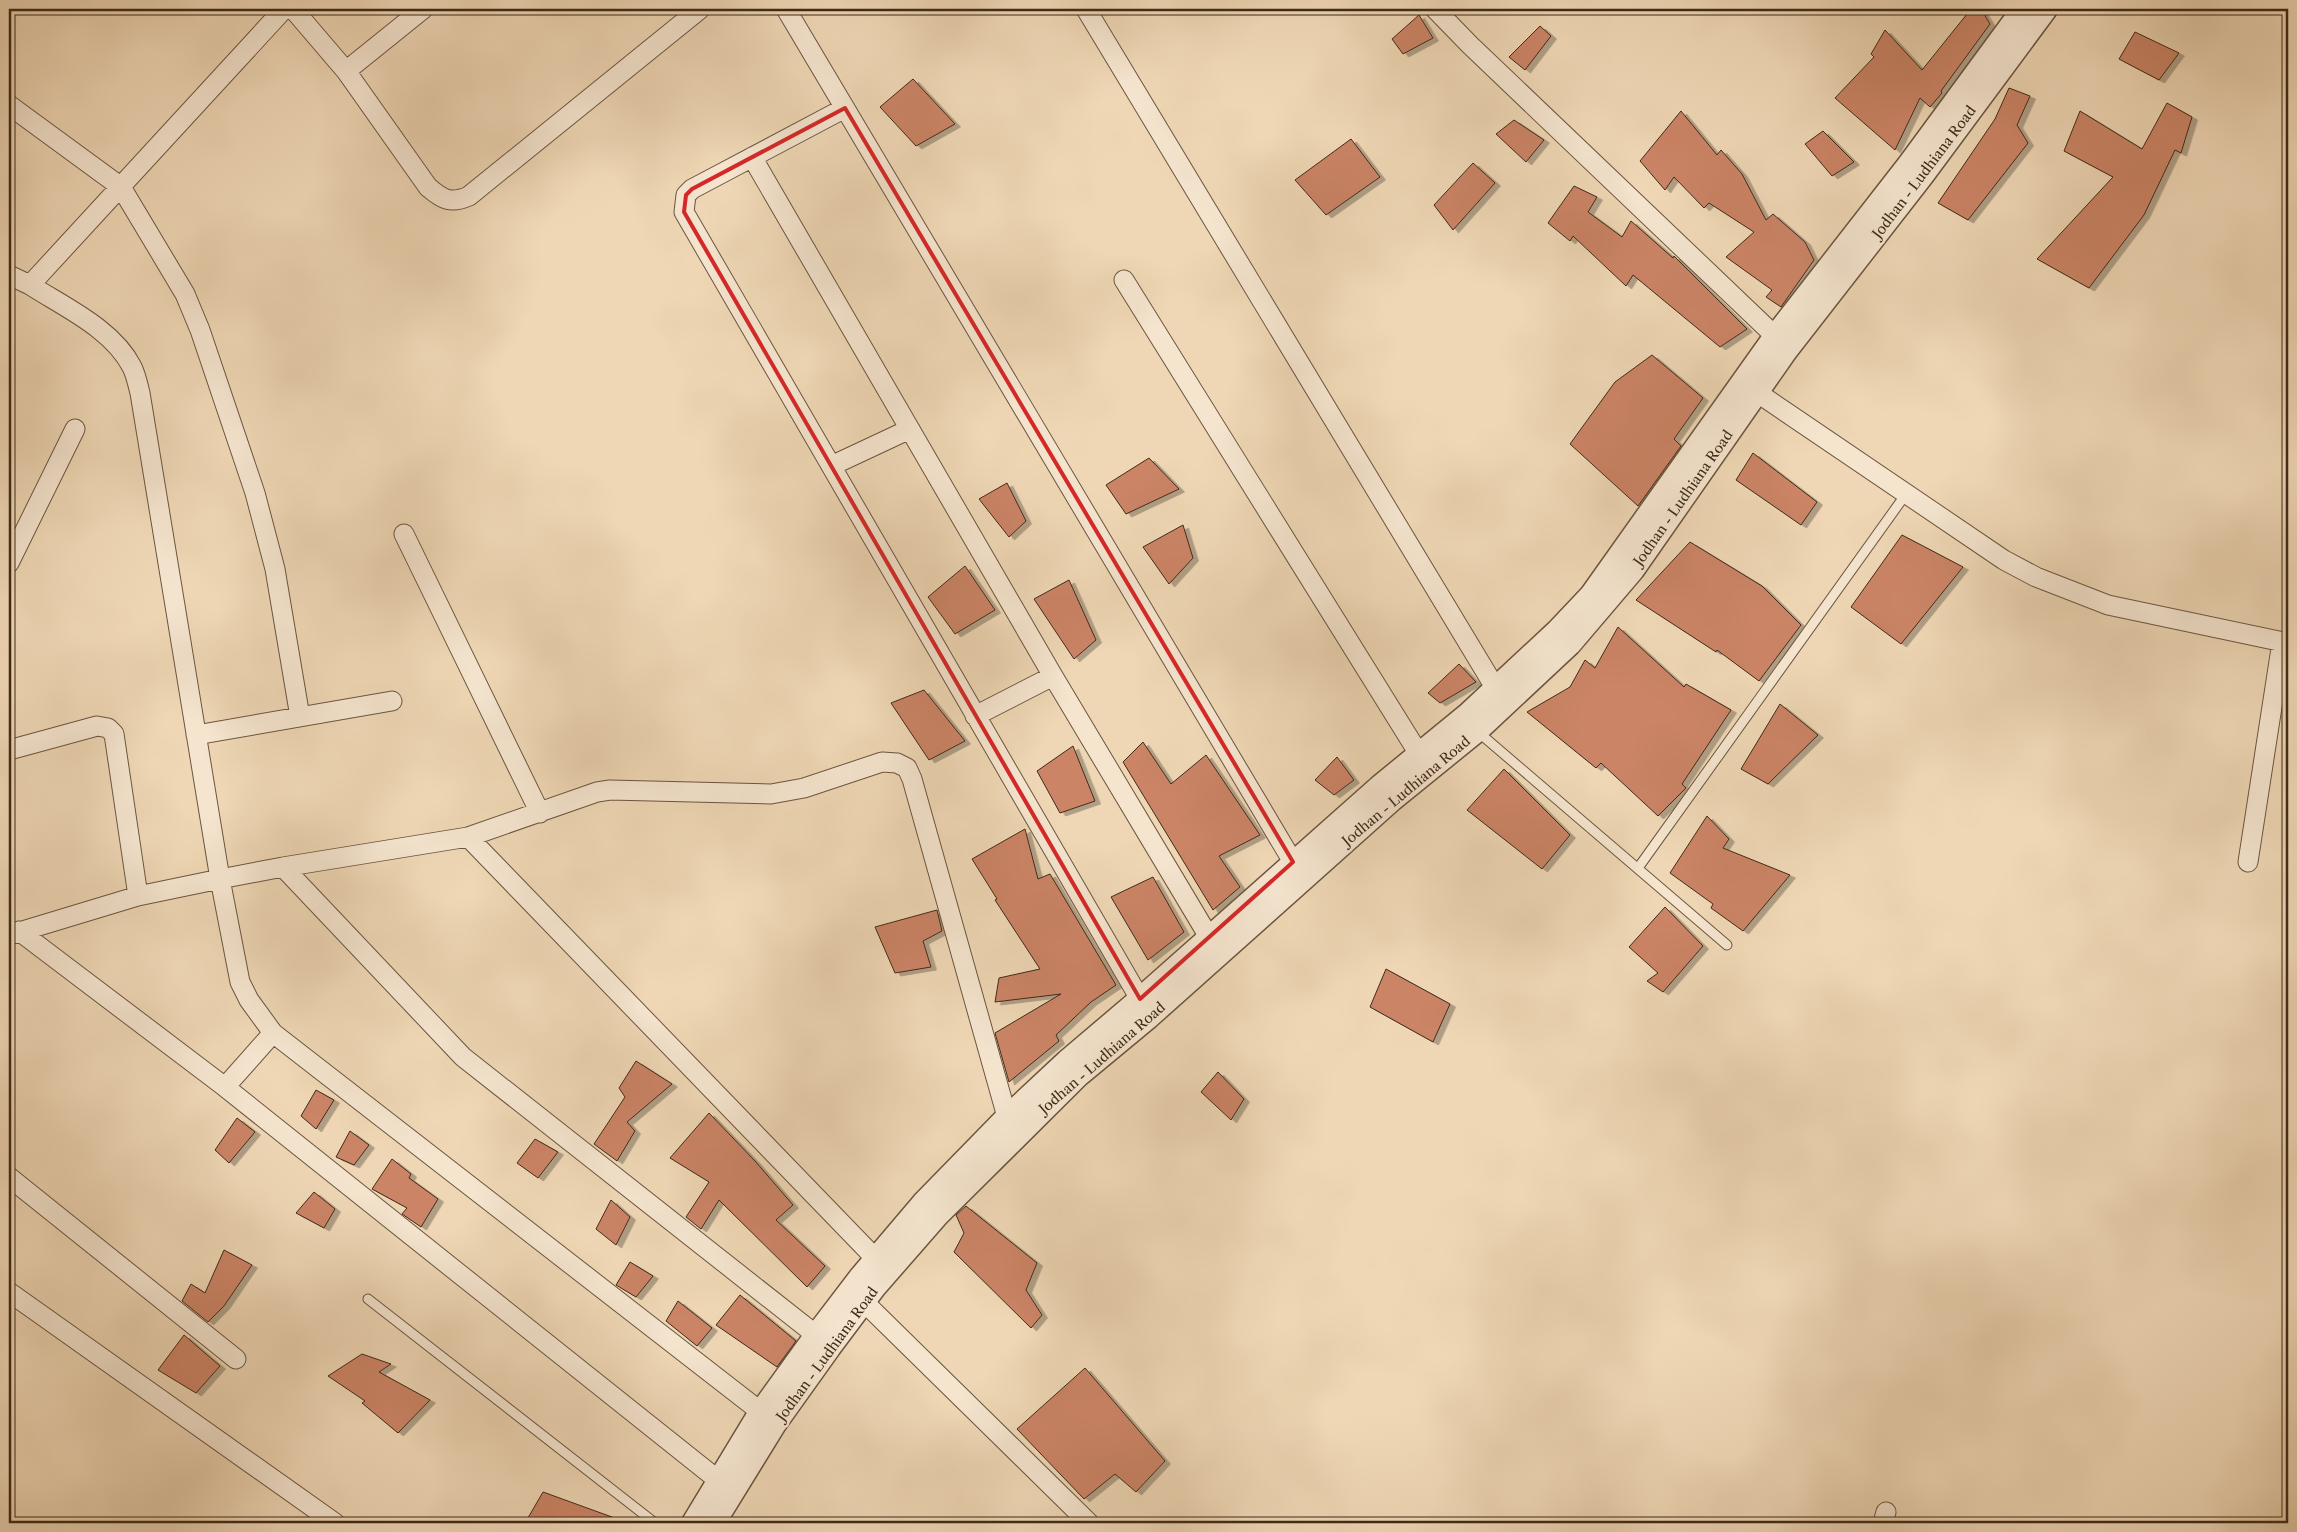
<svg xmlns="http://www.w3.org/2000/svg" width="2297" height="1532" font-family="'Libre Caslon Text',serif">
	<defs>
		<filter id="shadow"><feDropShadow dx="5.5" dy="3" stdDeviation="0" flood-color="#0004"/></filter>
	</defs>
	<rect width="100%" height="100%" fill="#efd7b5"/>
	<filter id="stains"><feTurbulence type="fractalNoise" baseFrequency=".004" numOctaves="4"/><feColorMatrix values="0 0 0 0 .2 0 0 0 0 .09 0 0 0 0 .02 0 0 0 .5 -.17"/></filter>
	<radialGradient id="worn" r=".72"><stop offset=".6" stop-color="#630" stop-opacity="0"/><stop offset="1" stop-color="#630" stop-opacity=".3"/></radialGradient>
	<path fill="#cb8466" stroke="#3f2a18" filter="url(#shadow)" d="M 1971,9 L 1981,9 L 1990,24 L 1941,91 L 1942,93 L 1930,107 L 1920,98 L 1895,150 L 1835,98 L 1874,57 L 1871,54 L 1885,30 L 1922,70 Z
		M 1419,15 L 1433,38 L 1403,54 L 1392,39 Z
		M 1540,26 L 1551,36 L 1525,70 L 1509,57 Z
		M 2135,32 L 2179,53 L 2159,80 L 2119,59 Z
		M 913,79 L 955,124 L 916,146 L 880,107 Z
		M 2009,88 L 2030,96 L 2017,125 L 2028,143 L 1968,220 L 1938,203 L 1995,119 Z
		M 2167,103 L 2192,117 L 2181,153 L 2175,150 L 2144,215 L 2089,288 L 2037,259 L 2113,177 L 2064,151 L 2080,111 L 2142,149 Z
		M 1681,111 L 1717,155 L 1721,150 L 1742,174 L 1766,220 L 1773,214 L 1805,242 L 1814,260 L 1781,307 L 1766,297 L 1772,290 L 1726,257 L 1754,232 L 1709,203 L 1704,208 L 1674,177 L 1665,190 L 1640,161 Z
		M 1514,120 L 1544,140 L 1526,162 L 1496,134 Z
		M 1823,131 L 1854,162 L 1832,176 L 1805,144 Z
		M 1351,139 L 1380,177 L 1326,215 L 1295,180 Z
		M 1473,163 L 1495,183 L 1453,230 L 1434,205 Z
		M 1574,186 L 1597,197 L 1588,212 L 1622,237 L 1631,221 L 1673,258 L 1674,256 L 1747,329 L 1720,347 L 1633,275 L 1626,286 L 1573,236 L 1570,241 L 1548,223 Z
		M 1652,355 L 1703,398 L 1674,439 L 1681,446 L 1638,506 L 1570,444 L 1615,382 Z
		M 1753,453 L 1817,502 L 1801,525 L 1736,480 Z
		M 1149,458 L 1179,489 L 1126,514 L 1106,485 Z
		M 1007,483 L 1026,521 L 1009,537 L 979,499 Z
		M 1183,525 L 1193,558 L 1169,584 L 1143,547 Z
		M 1902,535 L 1963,567 L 1901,644 L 1851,607 Z
		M 1690,542 L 1762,586 L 1801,625 L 1759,681 L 1717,650 L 1716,652 L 1636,600 Z
		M 965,566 L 995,610 L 955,634 L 928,597 Z
		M 1069,580 L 1096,640 L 1074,659 L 1034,599 Z
		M 1618,627 L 1684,687 L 1686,684 L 1731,710 L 1682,784 L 1686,788 L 1658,816 L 1601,763 L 1596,768 L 1527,712 L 1570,687 L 1585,660 L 1595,668 Z
		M 1459,664 L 1476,682 L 1440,703 L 1428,693 Z
		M 924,690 L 965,741 L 929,760 L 891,703 Z
		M 1780,704 L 1818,735 L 1768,784 L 1741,769 Z
		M 1143,742 L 1171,784 L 1206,755 L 1260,835 L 1219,856 L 1240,887 L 1213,910 L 1123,762 Z
		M 1073,746 L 1095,801 L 1060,813 L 1037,771 Z
		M 1337,757 L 1354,780 L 1334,795 L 1315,780 Z
		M 1504,769 L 1570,835 L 1542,869 L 1467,810 Z
		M 1707,816 L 1729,839 L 1723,848 L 1790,875 L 1743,931 L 1711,908 L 1713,904 L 1670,873 Z
		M 1025,829 L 1038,879 L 1050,874 L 1116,985 L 1091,1002 L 1056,1035 L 1059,1041 L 1009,1082 L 995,1033 L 1061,994 L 995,1002 L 999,978 L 1040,969 L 995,900 L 997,899 L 972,859 Z
		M 1153,877 L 1184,932 L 1148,960 L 1111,897 Z
		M 1665,907 L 1703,946 L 1663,992 L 1647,981 L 1658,973 L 1629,947 Z
		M 937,910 L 942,931 L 923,941 L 931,967 L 895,973 L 875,927 Z
		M 1386,969 L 1450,1004 L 1433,1042 L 1370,1007 Z
		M 636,1061 L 672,1084 L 627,1122 L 635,1131 L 617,1161 L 594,1144 L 625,1097 L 619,1088 Z
		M 1218,1072 L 1244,1099 L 1231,1120 L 1201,1092 Z
		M 316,1090 L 334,1100 L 316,1129 L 301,1116 Z
		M 709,1113 L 755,1161 L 793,1205 L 776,1220 L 825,1266 L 807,1287 L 719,1200 L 701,1229 L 686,1217 L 709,1182 L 670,1158 Z
		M 237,1118 L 255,1132 L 229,1163 L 215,1150 Z
		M 350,1131 L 369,1145 L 354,1165 L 336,1157 Z
		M 535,1139 L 558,1152 L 538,1178 L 517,1163 Z
		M 392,1159 L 411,1174 L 409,1178 L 438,1199 L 421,1227 L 402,1214 L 407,1208 L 372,1189 Z
		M 314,1192 L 335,1209 L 324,1228 L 296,1213 Z
		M 611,1200 L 630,1217 L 616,1245 L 596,1229 Z
		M 966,1206 L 1037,1263 L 1026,1290 L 1042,1315 L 1031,1328 L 954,1252 L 964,1233 L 956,1215 Z
		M 224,1250 L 252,1265 L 224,1306 L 208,1322 L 182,1301 L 191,1284 L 205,1293 Z
		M 630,1262 L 653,1276 L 636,1297 L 616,1285 Z
		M 740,1295 L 796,1341 L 777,1367 L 716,1325 Z
		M 678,1301 L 712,1328 L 697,1346 L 666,1321 Z
		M 184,1335 L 220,1366 L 196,1393 L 158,1370 Z
		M 362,1354 L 391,1364 L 379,1372 L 430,1400 L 398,1433 L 362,1403 L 365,1401 L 328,1376 Z
		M 1085,1368 L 1165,1461 L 1136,1492 L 1115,1474 L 1084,1499 L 1017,1429 Z
		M 543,1492 L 623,1521 L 622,1523 L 525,1523 Z"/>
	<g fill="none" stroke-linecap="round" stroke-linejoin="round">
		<defs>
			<path id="service" d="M 1477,731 L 1727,945
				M 1638,868 L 1906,494
				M 368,1299 L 655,1523"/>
			<path id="minor" d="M 284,9 L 30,285 C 64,307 113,329 132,367 C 136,375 138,385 140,393 L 220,879 L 283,867 L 463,1057 L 816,1335
				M 293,9 L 346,71 L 423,9
				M 786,9 L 1293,862
				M 1086,9 L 1496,689
				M 1435,9 L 1470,45 L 1775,336
				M 346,71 L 428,187 C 443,200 451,204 469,196 L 700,9
				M 9,105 L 121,187 L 185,294 L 200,330 L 255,493 L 275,569 L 300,717
				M 845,108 L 692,189 L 686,195 L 684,212 L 1140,999
				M 752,157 L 1053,676 L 1209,937
				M 9,275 L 30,285
				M 1124,280 L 1419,754
				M 1746,385 L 2004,560 L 2036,577 L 2108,605 L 2288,643
				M 831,466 L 910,429
				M 404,534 L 540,813
				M 9,563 L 75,429
				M 975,716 L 1053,676
				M 196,735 L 392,701
				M 9,750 L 97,726 L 108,728 L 114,734 L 138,896
				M 468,837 L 876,1259
				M 2248,862 L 2282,642
				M 283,867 L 468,837 L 597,792 L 610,790 L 771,794 L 804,788 L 882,762 L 897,763 L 907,768 L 912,779 L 1007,1117
				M 19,931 L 225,1087 L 718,1480
				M 9,935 L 138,896 L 220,879 L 240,982 L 249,1000 L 273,1033 L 761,1412
				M 225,1087 L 273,1033
				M 9,1177 L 236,1359
				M 9,1292 L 335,1523
				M 864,1302 L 1089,1523
				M 1883,1523 L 1886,1512"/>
			<path id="tertiary" d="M 693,1523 L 759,1414 L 816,1335 L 861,1276 L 923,1203 L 1007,1117 L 1067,1061 L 1140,999 L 1380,786 L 1468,714 L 1557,631 L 1591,595 L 1775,336 L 1909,164 L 2023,9
				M 714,1523 L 775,1424 L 830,1347 L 875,1287 L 937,1216 L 1079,1075 L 1149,1017 L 1392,800 L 1477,731 L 1570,644 L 1633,570 L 1786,351 L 1923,175 L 2046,9"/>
		</defs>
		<use href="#service" stroke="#6b553f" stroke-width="11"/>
		<use href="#minor" stroke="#6b553f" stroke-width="21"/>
		<use href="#tertiary" stroke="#6b553f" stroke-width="25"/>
		<use href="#service" stroke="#f5e5cf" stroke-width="9"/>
		<use href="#minor" stroke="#f5e5cf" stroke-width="19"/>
		<use href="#tertiary" stroke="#f5e5cf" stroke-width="22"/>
	</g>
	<path fill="none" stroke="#d62828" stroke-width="4" stroke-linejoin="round" d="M 845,108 L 1293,862 L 1140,999 L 684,212 L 686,195 L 692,189 Z"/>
	<g text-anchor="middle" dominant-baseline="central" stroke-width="5" stroke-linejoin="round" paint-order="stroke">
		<g font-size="14" fill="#3f2a18" stroke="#f5e5cf">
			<text transform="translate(1924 172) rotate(-53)">Jodhan - Ludhiana Road</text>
			<text transform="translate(1683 498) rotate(-55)">Jodhan - Ludhiana Road</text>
			<text transform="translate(1406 791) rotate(-40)">Jodhan - Ludhiana Road</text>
			<text transform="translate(1102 1058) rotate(-41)">Jodhan - Ludhiana Road</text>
			<text transform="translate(827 1354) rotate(-54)">Jodhan - Ludhiana Road</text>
		</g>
	</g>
	<rect width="2297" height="1532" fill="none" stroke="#efd7b5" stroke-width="30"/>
	<rect x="10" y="10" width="2277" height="1512" fill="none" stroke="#3f2a18" stroke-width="2.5"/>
	<rect x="15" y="15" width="2267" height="1502" fill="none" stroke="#3f2a18"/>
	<rect width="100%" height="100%" filter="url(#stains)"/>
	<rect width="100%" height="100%" fill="url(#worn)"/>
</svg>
